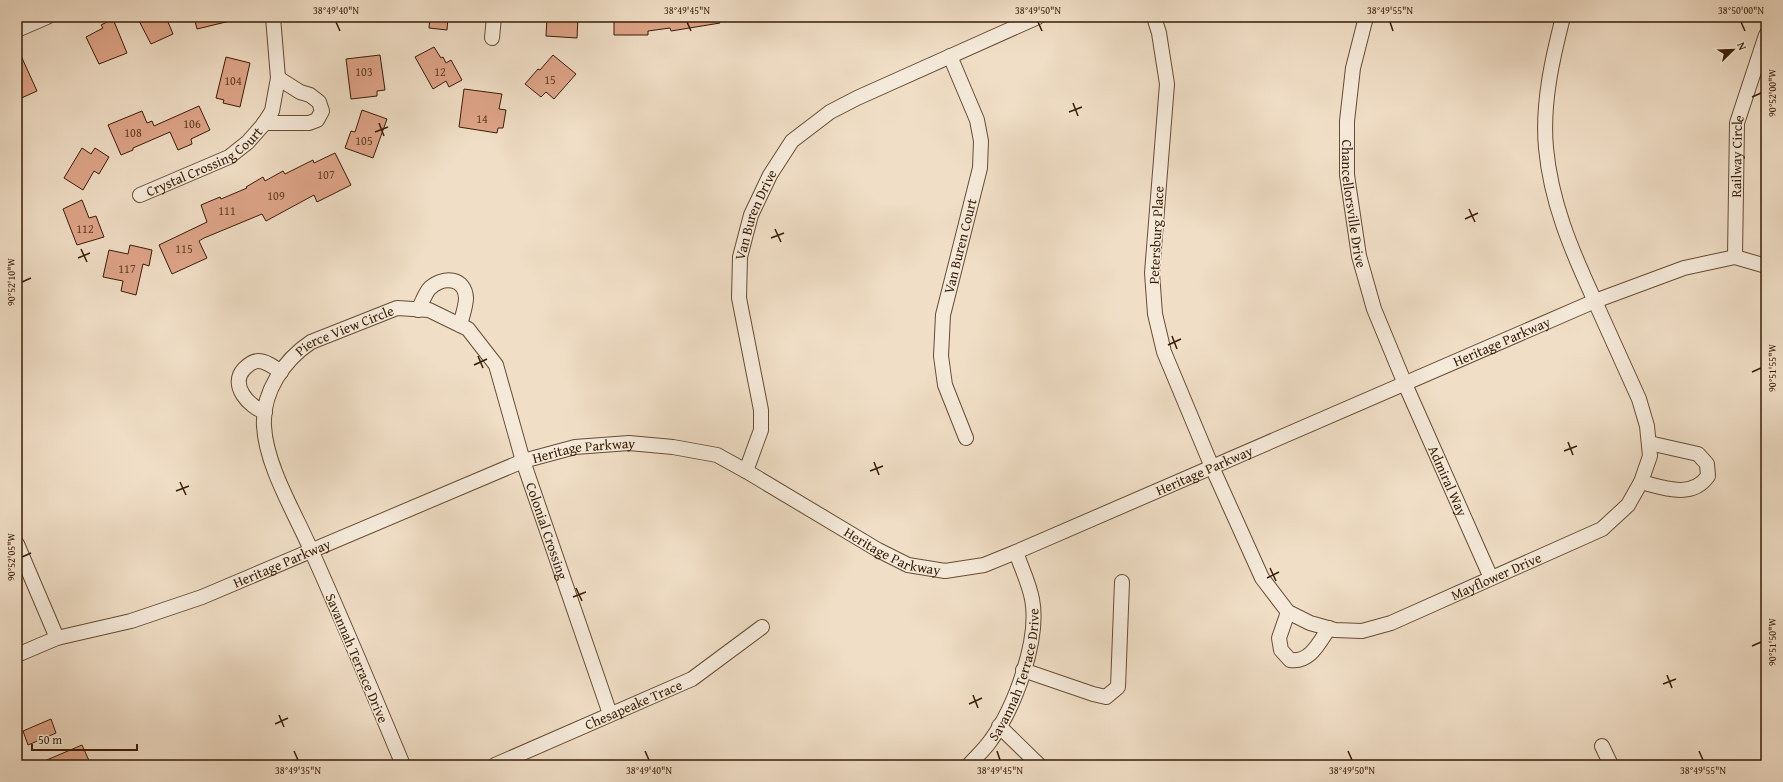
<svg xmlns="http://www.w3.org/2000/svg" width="1783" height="782" font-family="'Gentium Book Plus',serif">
	<rect width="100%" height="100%" fill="#f0dec6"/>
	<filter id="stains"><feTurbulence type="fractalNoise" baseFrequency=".005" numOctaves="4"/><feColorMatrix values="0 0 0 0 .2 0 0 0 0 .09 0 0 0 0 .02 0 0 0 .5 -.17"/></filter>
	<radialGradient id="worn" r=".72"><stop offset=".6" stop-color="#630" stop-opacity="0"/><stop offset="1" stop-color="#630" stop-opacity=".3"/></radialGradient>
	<path fill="#dea488" stroke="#391c05" d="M 137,17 L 166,17 L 173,34 L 151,44 Z
		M 194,17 L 230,17 L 230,21 L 197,29 Z
		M 430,17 L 448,17 L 447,30 L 429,28 Z
		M 547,17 L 578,17 L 577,38 L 546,36 Z
		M 614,17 L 719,17 L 720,23 L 671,31 L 670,28 L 648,31 L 648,35 L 614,35 Z
		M 113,19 L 127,53 L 99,64 L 86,37 L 103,28 L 101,25 Z
		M 17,47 L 37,91 L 17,100 Z
		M 434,47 L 441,58 L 443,57 L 446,63 L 451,60 L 462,80 L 449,87 L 446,81 L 433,89 L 415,57 Z
		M 380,55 L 385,90 L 377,91 L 377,96 L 351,99 L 346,59 Z
		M 553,55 L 576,74 L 554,99 L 546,92 L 541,97 L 525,84 L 538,69 L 540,70 Z
		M 226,57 L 250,63 L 240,107 L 223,103 L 224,100 L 216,98 Z
		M 464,89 L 502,94 L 499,109 L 506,110 L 503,128 L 498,128 L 497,133 L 459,127 Z
		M 199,106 L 210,130 L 191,139 L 192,144 L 178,150 L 170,132 L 133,148 L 133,150 L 121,155 L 108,125 L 142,111 L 147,123 L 152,121 L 154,126 Z
		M 362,110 L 387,119 L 373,158 L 345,148 L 351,131 L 355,132 Z
		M 82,148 L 91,154 L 95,148 L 109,157 L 99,174 L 94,171 L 83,190 L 64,178 Z
		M 335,153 L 351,185 L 317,202 L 314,195 L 266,221 L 262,214 L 204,238 L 199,241 L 207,258 L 172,274 L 159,245 L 207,222 L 201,205 L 220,197 L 221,199 L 247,188 L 246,187 L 263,177 L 265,181 L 283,171 L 285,174 L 313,160 L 314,163 Z
		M 82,200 L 89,218 L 96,216 L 104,237 L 77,245 L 63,209 Z
		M 130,245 L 152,250 L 149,266 L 143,264 L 136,295 L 121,291 L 123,281 L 103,277 L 109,250 L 128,254 Z
		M 51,719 L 56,733 L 28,745 L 23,731 Z
		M 82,745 L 91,765 L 35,765 Z"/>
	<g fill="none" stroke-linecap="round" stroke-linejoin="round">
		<defs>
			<g id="street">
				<path id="s1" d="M 1154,17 L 1159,33 L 1167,84 L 1152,273 L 1155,314 L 1164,352 L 1212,467 L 1262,578 L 1288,612 L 1310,623 L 1335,630 L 1362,631 L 1391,623 L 1602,529 L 1628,505 L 1641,482 L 1650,456 L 1647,426 L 1639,399 C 1624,365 1608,331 1593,297 C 1571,249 1551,202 1546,148 C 1542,104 1552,60 1563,17"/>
				<path id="s2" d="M 1366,17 L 1353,68 L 1347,121 L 1347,175 L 1359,256 L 1374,309 L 1405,384 L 1491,578"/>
				<path d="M 17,30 L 47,17"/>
				<path d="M 492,38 L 494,17"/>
				<path d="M 950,56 L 977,120 L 981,141 L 980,168 L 943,315 L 941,356 L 945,385 L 966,438"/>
				<path d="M 264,123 L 309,123 L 317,120 L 322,111 L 319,102 L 310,95 L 300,92 L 278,78"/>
				<path id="s3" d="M 140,195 L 229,157 L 248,142 L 263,125 L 272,111 L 278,78 L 273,17"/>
				<path id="s4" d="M 1735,257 L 1737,123 L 1766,35"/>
				<path d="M 418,310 C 422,303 425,293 430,288 C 443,276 465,277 466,298 C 466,306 462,317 460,325"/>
				<path d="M 265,412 C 249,407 229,385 244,369 C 248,365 253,361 258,361 C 266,361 274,367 281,372"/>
				<path id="s5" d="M 746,471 L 761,430 L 761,410 L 739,298 L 740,257 L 751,215 L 770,175 L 792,141 L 830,112 L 857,98 L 1038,17"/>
				<path d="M 1641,482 C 1664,488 1692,499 1708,476 L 1707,464 L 1698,454 L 1649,443"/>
				<path d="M 17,544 L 57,638"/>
				<path d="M 1288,612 L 1279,638 L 1281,650 L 1290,660 C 1310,663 1319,643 1329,628"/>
				<path id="s6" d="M 17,655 L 57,638 L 131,621 L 202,597 L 523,461 L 575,447 L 629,443 L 673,447 L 717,455 L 746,471 L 878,550 L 908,565 L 945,571 L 984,565 L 1016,552 L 1595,301 L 1684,268 L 1735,257 L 1766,266"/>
				<path d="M 1023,670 L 1093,694 L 1106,697 L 1118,687 L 1122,582"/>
				<path d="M 999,726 L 1039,765"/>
				<path d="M 1602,746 L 1611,765"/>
				<path id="s7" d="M 403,765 C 373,693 343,621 311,550 C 295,513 266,466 264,426 C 262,392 284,360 311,342 L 397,308 L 429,310 L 468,329 L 496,365 L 523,461 L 610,714"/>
				<path id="s8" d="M 495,765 L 692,679 L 762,627"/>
				<path id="s9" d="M 969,765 C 976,757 985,749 991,740 C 1015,707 1040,639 1032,599 C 1029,583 1021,567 1016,552"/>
			</g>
		</defs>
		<use href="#street" stroke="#674c35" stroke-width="16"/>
		<use href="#street" stroke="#f5eada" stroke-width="14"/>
	</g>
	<path fill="none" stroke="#391c05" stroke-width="1.5" d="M 336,22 L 340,31M 687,22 L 691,31M 1038,22 L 1042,31M 1390,22 L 1393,31M 1741,22 L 1745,31M 1752,97 L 1761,93M 1073,103 L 1078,116M 1069,112 L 1082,107M 379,123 L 384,136M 375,132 L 388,127M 1469,209 L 1475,222M 1465,219 L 1478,213M 775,229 L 781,242M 771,238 L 784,233M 81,249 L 87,262M 78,258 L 90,253M 22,282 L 31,278M 1172,336 L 1177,349M 1168,345 L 1181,339M 478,356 L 483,368M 474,365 L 487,359M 1752,372 L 1761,368M 1568,442 L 1573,455M 1564,451 L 1577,446M 874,462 L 879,475M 870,471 L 883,466M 180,482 L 186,495M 176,491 L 189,486M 22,557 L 31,553M 1270,568 L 1276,581M 1267,578 L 1279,572M 576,588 L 582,601M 573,597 L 586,592M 1752,646 L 1761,642M 1667,675 L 1672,688M 1663,684 L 1676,679M 973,695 L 978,708M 969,704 L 982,698M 279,715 L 284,727M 275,724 L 288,718M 294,751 L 298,760M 645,751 L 649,760M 997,751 L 1000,760M 1348,751 L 1352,760M 1699,751 L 1703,760"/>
	<g text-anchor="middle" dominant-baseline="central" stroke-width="3" stroke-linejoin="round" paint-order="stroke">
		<g font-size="12" fill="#623e26">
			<text x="364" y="71">103</text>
			<text x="440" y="71">12</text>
			<text x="550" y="79">15</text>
			<text x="233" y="80">104</text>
			<text x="482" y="118">14</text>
			<text x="192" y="123">106</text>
			<text x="133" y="132">108</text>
			<text x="364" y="140">105</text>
			<text x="326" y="174">107</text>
			<text x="276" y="195">109</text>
			<text x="227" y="210">111</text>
			<text x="85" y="228">112</text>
			<text x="184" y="248">115</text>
			<text x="127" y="268">117</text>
		</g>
		<g font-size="14" fill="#391c05" stroke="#f5eada">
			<text stroke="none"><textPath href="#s4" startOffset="101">Railway Circle</textPath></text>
			<text stroke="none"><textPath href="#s3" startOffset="73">Crystal Crossing Court</textPath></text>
			<text stroke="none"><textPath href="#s2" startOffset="189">Chancellorsville Drive</textPath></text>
			<text stroke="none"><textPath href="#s5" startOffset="264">Van Buren Drive</textPath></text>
			<text transform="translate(1156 235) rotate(-87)">Petersburg Place</text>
			<text transform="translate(960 246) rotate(-76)">Van Buren Court</text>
			<text stroke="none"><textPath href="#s7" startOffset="503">Pierce View Circle</textPath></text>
			<text stroke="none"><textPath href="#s6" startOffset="1601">Heritage Parkway</textPath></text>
			<text stroke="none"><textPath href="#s6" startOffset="605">Heritage Parkway</textPath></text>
			<text stroke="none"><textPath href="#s6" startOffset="1277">Heritage Parkway</textPath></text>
			<text stroke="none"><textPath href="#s2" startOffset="484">Admiral Way</textPath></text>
			<text stroke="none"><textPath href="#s7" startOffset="855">Colonial Crossing</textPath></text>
			<text stroke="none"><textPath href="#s6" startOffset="941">Heritage Parkway</textPath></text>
			<text stroke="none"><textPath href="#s6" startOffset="281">Heritage Parkway</textPath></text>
			<text stroke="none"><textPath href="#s1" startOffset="850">Mayflower Drive</textPath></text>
			<text transform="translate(357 658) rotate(67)">Savannah Terrace Drive</text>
			<text stroke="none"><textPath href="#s9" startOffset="104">Savannah Terrace Drive</textPath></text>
			<text stroke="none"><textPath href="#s8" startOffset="151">Chesapeake Trace</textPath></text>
		</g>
	</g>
	<rect width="1783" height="782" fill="none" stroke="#f0dec6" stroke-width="44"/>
	<g transform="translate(1733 50) rotate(67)" stroke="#f5eada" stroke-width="3" paint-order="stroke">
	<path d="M0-3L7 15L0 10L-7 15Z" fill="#391c05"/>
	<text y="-6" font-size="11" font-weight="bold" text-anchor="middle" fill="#391c05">N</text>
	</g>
	<path d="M32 744v6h105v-6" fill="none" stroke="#391c05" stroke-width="2"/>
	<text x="38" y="744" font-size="12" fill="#391c05" stroke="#f5eada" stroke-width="3" paint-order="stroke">50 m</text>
	<rect x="22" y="22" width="1739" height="738" fill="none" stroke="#391c05" stroke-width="1.5"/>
	<g font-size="10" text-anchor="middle" fill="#391c05">
		<text x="336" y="14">38°49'40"N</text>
		<text x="687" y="14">38°49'45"N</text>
		<text x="1038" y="14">38°49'50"N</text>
		<text x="1390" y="14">38°49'55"N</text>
		<text x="1741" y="14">38°50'00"N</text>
		<text transform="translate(1772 93) rotate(-90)" y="4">90°52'00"W</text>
		<text transform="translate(11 282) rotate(-90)" y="4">90°52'10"W</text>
		<text transform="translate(1772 368) rotate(-90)" y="4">90°51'55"W</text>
		<text transform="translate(11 557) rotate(-90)" y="4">90°52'05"W</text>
		<text transform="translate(1772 642) rotate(-90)" y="4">90°51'50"W</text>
		<text x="298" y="774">38°49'35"N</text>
		<text x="649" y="774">38°49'40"N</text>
		<text x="1000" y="774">38°49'45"N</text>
		<text x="1352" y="774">38°49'50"N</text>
		<text x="1703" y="774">38°49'55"N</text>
	</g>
	<rect width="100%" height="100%" filter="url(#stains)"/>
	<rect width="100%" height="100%" fill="url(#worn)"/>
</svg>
